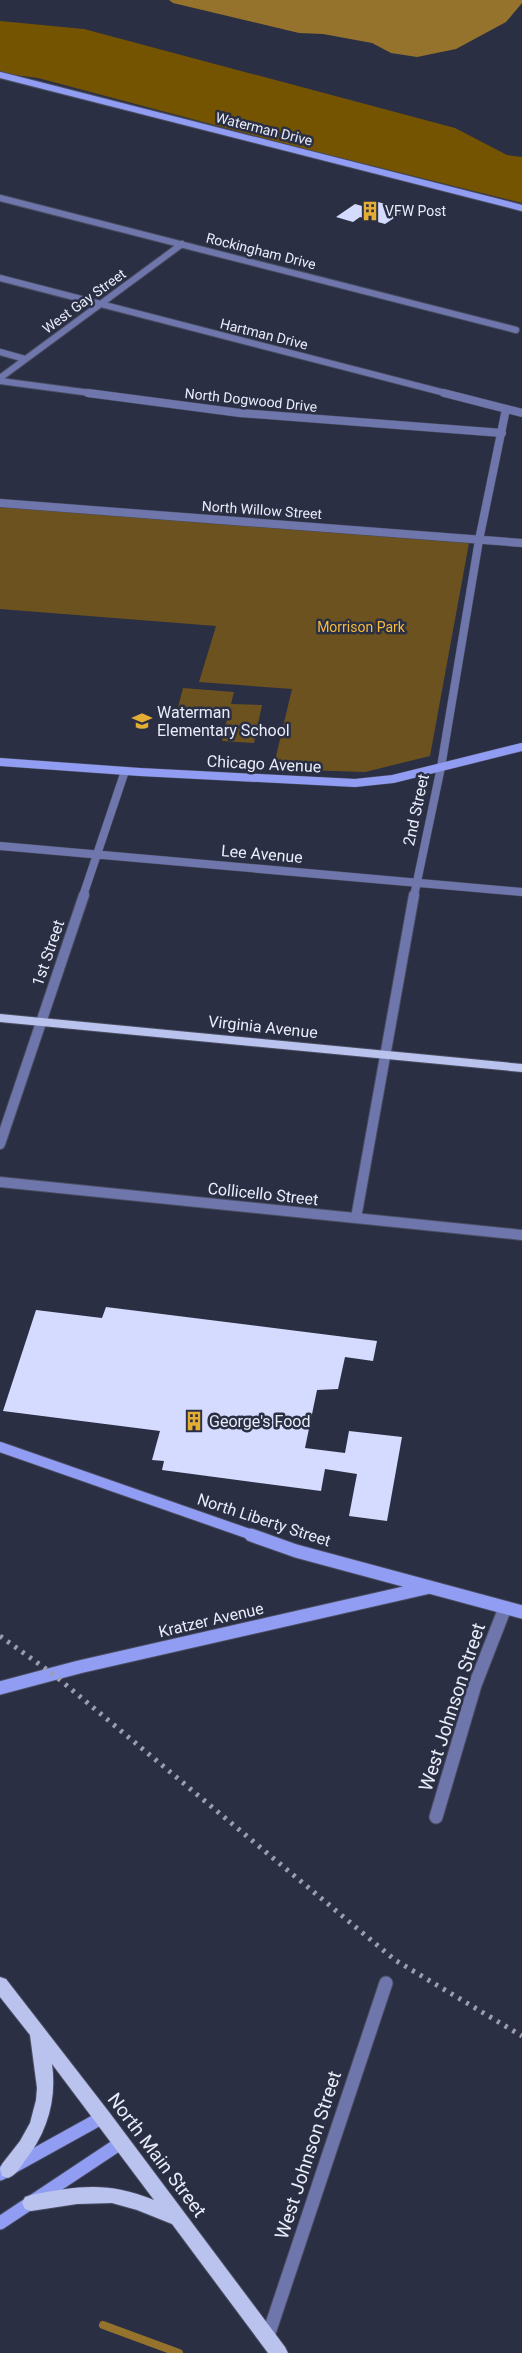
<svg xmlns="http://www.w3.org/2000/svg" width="522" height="2353" font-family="Roboto,sans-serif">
	<rect width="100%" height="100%" fill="#2b2f44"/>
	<path fill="#6c521e" d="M 0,507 L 469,543 L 430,756 L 365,772 L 273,769 L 292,689 L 199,682 L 216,626 L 0,609 Z
		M 183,688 L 234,692 L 231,704 L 262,705 L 254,743 L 222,741 L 228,715 L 177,711 Z"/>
	<path fill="#745400" d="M 0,21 L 84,29 L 455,128 L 507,155 L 522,157 L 522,203 L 301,148 L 38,78 L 0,73 Z"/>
	<path fill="#95732c" d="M 169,0 L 522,0 L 522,3 L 506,22 L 456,49 L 417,57 L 391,53 L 372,43 L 323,34 L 299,33 L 173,3 Z"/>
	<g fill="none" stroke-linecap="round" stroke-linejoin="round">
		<path stroke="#95732c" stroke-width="8" d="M 103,2325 L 179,2353"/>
	</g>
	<path fill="#d4dbfe" d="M 371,200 L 406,210 L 385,224 L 360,217 L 353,222 L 336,217 L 355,204 L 362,206 Z
		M 106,1307 L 377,1341 L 373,1361 L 345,1357 L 338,1389 L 317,1390 L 305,1448 L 345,1453 L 349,1431 L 402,1437 L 387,1521 L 349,1516 L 357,1474 L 325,1469 L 321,1491 L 162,1470 L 164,1461 L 152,1460 L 160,1431 L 3,1411 L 36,1310 L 102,1318 Z"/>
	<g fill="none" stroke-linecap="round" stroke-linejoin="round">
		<defs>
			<path id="street-far3" d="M 0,198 L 516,330
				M 0,278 L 449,394
				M 0,352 L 25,359
				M 0,378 L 182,244
				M 0,381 L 98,394"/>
			<path id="street-far2" d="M 88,393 L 240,413 L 502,433
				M 444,393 L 522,413
				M 0,503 L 522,543
				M 0,846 L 522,892
				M 83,896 L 125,771
				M 414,896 L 441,767 L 479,540 L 506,409"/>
			<path id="street-far1" d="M 0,1144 L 84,895
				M 0,1182 L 522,1235
				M 356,1218 L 414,895"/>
			<path id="street" d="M 436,1817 L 475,1685 L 505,1608
				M 267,2339 L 386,1983"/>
			<path id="secondary-far3" d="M 0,75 L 522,208"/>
			<path id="secondary-far2" d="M 0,762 L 140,772 L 355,783 L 393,779 L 522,747"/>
			<path id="secondary-far1" d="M 0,1447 L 255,1536"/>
			<path id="secondary" d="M 251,1535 L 296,1551 L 522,1612
				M 0,1688 L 79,1667 L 430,1587
				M 0,2174 L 103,2117
				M 0,2223 L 122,2142"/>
			<path id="primary" d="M 0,1014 L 522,1064 L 522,1072 L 0,1022 Z
				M 0,1977 L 6,1979 L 109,2112 L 285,2347 L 288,2353 L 268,2353 L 172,2224 L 137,2210 L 112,2203 L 77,2204 L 31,2211 L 25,2209 L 22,2203 L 25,2197 L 31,2195 C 79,2186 107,2181 154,2200 L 52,2064 C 57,2101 47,2133 24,2162 C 19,2169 16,2175 8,2178 L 2,2176 L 0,2169 L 2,2164 L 20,2141 L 30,2123 L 36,2100 L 37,2088 L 30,2035 L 0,1997 Z"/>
		</defs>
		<use href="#street-far3" stroke="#494d61" stroke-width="8"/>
		<use href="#street-far2" stroke="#494d61" stroke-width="9"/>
		<use href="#street-far1" stroke="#494d61" stroke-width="12"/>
		<use href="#street" stroke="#494d61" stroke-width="15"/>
		<use href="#secondary-far3" stroke="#494d61" stroke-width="8"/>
		<use href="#secondary-far2" stroke="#494d61" stroke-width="9"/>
		<use href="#secondary-far1" stroke="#494d61" stroke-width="12"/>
		<use href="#secondary" stroke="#494d61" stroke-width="15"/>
		<use href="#primary" stroke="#494d61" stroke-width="2"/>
		<use href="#street-far3" stroke="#6e76ab" stroke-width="6"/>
		<use href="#street-far2" stroke="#6e76ab" stroke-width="8"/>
		<use href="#street-far1" stroke="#6e76ab" stroke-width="10"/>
		<use href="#street" stroke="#6e76ab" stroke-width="13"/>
		<use href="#secondary-far3" stroke="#919df2" stroke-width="6"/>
		<use href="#secondary-far2" stroke="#919df2" stroke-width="8"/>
		<use href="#secondary-far1" stroke="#919df2" stroke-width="10"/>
		<use href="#secondary" stroke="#919df2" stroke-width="13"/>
		<use href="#primary" fill="#bac2ee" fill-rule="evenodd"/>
		<path stroke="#9b9eaf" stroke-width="5" stroke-dasharray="3 6" stroke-linecap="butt" d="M 0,1636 L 53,1674 L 395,1960 L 522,2036"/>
	</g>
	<defs>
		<symbol id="building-bare" viewBox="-9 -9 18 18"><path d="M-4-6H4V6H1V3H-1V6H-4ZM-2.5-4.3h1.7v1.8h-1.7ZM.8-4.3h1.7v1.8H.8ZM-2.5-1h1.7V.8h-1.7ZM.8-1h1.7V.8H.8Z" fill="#e4ae35" stroke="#2b2f44" stroke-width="2.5" paint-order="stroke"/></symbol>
		<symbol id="school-bare" viewBox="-9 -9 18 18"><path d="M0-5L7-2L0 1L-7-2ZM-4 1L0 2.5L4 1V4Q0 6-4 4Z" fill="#e4ae35" stroke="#2b2f44" stroke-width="2.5" paint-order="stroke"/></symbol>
	</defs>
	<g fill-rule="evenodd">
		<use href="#building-bare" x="356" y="197" width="28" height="28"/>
		<use href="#school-bare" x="128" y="707" width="28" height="28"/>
		<use href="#building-bare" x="180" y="1407" width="28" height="28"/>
	</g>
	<g text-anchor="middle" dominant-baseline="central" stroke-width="5" stroke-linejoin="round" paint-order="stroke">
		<g font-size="14" fill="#e9ecf9" stroke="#2b2f44">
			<text transform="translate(264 129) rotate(14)">Waterman Drive</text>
			<text transform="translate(261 251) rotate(14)">Rockingham Drive</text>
			<text transform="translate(84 301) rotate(-36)">West Gay Street</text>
			<text transform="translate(264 334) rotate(14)">Hartman Drive</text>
			<text transform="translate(251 400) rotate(6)">North Dogwood Drive</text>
			<text transform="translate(262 510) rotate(4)">North Willow Street</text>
		</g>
		<g font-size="14" fill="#e9ecf9" stroke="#2b2f44" text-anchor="start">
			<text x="385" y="211">VFW Post</text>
		</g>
		<g font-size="14" fill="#f5bb3b" stroke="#2b2f44">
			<text x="361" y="627">Morrison Park</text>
		</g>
		<g font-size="16" fill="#e9ecf9" stroke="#2b2f44" text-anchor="start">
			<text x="157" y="712">Waterman<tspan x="157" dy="18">Elementary School</tspan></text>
			<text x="209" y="1421">George's Food</text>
		</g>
		<g font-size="16" fill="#e9ecf9" stroke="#2b2f44">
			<text transform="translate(264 764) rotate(3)">Chicago Avenue</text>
			<text transform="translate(416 810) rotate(-78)">2nd Street</text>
			<text transform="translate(262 854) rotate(5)">Lee Avenue</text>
			<text transform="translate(48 953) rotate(-71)">1st Street</text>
			<text transform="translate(263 1027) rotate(6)">Virginia Avenue</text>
			<text transform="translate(263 1194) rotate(6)">Collicello Street</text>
			<text transform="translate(264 1520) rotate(18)">North Liberty Street</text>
			<text transform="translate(211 1620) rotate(-13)">Kratzer Avenue</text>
		</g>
		<g font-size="19" fill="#e9ecf9" stroke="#2b2f44">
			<text transform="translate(452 1707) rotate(-72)">West Johnson Street</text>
			<text transform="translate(157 2155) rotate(53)">North Main Street</text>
			<text transform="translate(308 2155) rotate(-72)">West Johnson Street</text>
		</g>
	</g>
</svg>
